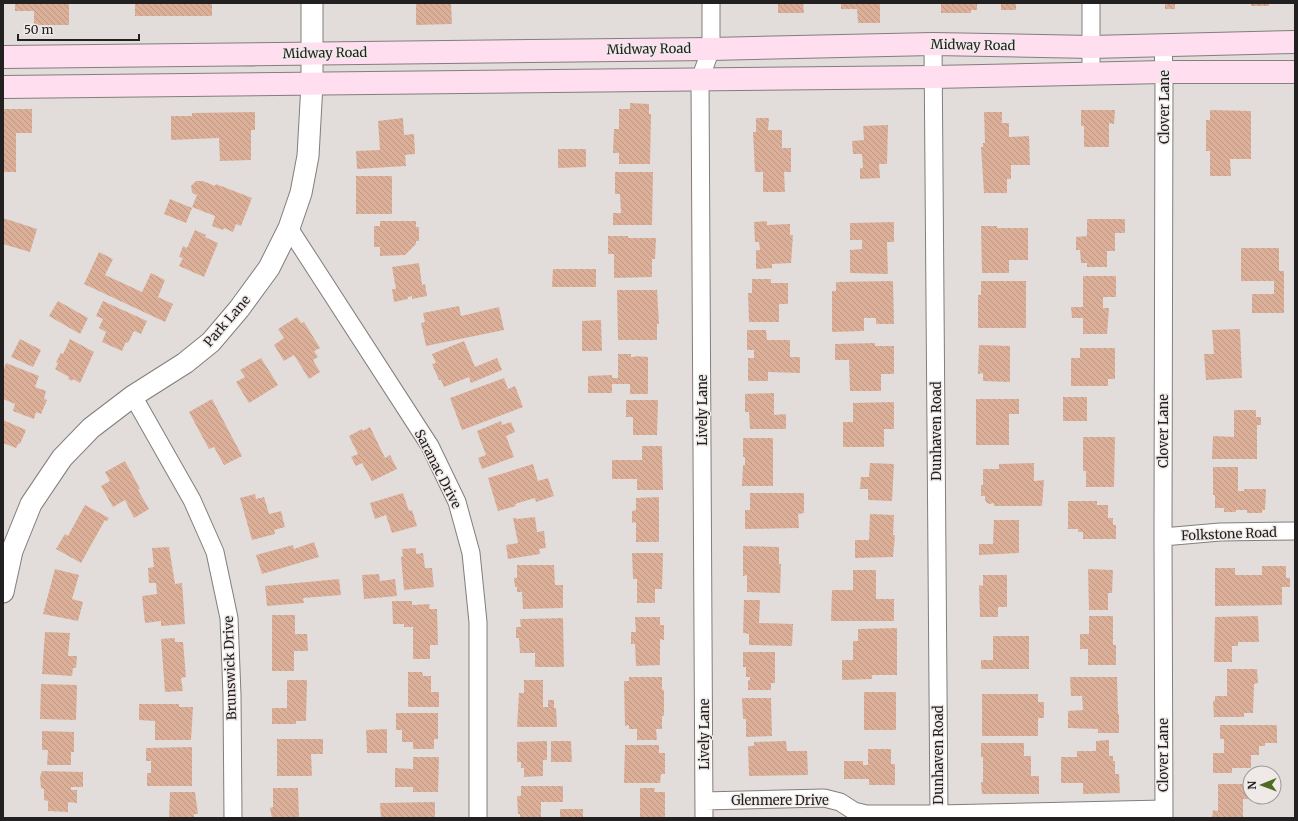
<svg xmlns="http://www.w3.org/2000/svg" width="1298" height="821" font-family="Merriweather,serif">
	<defs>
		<pattern id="building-back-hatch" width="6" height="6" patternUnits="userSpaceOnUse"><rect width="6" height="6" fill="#dcaf99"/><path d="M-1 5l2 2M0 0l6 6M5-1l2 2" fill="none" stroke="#bc9684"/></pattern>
	</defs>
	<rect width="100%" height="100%" fill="#e2dddb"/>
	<path fill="url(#building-back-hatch)" d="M 15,3 L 69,3 L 69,25 L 34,25 L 34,11 L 15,11 Z
		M 135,3 L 212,3 L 212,16 L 135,16 Z
		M 416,3 L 451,3 L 452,24 L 416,25 Z
		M 778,3 L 803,3 L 804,13 L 778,13 Z
		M 841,3 L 880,3 L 880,23 L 858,23 L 857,9 L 841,9 Z
		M 941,3 L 977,3 L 977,10 L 971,10 L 971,13 L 941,13 Z
		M 1001,3 L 1016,3 L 1016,10 L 1001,10 Z
		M 1165,3 L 1175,3 L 1175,9 L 1165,9 Z
		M 1251,3 L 1269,3 L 1269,6 L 1251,6 Z
		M 630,103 L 649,104 L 649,114 L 651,114 L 650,164 L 619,164 L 619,153 L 613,153 L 614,129 L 619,129 L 619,109 L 630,109 Z
		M 3,109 L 32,109 L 32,133 L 16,133 L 16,172 L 3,172 Z
		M 1081,110 L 1115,110 L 1114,124 L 1109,123 L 1109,147 L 1084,147 L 1084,126 L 1081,126 Z
		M 1210,110 L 1251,111 L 1251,159 L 1230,159 L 1231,176 L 1210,176 L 1210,151 L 1206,151 L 1206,120 L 1210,120 Z
		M 255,112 L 255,130 L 251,130 L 251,160 L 220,161 L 219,138 L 171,140 L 171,116 L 192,116 L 192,113 Z
		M 984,112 L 1002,112 L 1002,123 L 1009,123 L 1009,137 L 1029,136 L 1030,165 L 1011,165 L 1011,179 L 1007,179 L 1007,193 L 984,193 L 981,147 L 983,147 L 983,143 L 985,143 Z
		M 403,118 L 404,135 L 414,134 L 415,154 L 405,155 L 406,166 L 357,169 L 356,151 L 380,150 L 378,121 Z
		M 756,118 L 769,118 L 768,130 L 782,130 L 782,148 L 791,148 L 791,172 L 784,172 L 785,192 L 763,192 L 763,172 L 755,172 L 753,132 L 756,132 Z
		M 888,125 L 887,164 L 879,164 L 880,178 L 860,179 L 860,168 L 863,168 L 862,154 L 853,154 L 852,141 L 864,140 L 863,126 Z
		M 558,149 L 586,149 L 586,167 L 558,168 Z
		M 615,172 L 653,172 L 652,225 L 613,225 L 613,213 L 621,213 L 620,194 L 615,194 Z
		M 356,176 L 392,176 L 392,214 L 356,214 Z
		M 196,181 L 203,181 L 215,186 L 216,184 L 252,198 L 241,226 L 236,224 L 233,232 L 224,228 L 223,230 L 212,226 L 215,216 L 192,207 L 197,195 L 194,194 L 192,192 L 191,186 Z
		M 170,199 L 192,208 L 186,223 L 164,214 Z
		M 3,218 L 37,229 L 30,252 L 3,244 Z
		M 1087,219 L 1125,219 L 1125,233 L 1115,233 L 1115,251 L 1107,251 L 1107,267 L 1087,267 L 1087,263 L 1081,263 L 1080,250 L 1076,250 L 1076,237 L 1087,236 Z
		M 380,221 L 416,221 L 416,227 L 419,227 L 419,241 L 416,241 L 416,244 L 405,255 L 380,256 L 380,247 L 374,247 L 374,226 L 380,226 Z
		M 767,221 L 767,225 L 790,224 L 790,235 L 793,235 L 791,263 L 772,264 L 772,268 L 756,269 L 756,250 L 760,250 L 759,242 L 755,242 L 754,222 Z
		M 894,222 L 894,242 L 887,242 L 888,274 L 850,273 L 850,250 L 862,249 L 862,240 L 850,240 L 850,223 Z
		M 981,226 L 997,226 L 997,228 L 1028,228 L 1028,260 L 1009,260 L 1009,273 L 982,273 Z
		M 195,230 L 206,235 L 205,237 L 218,243 L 204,277 L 179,266 L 183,258 L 179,257 L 183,246 L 187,248 Z
		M 608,236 L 628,236 L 628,238 L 656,238 L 655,259 L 652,259 L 652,277 L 614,278 L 614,254 L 608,254 Z
		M 1241,248 L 1279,248 L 1279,271 L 1284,271 L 1284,313 L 1252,313 L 1252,294 L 1274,294 L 1274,281 L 1241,281 Z
		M 99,252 L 113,259 L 105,275 L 142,292 L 151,273 L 165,280 L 158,297 L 173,304 L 165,322 L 84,284 Z
		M 419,263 L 422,285 L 425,284 L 427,296 L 412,299 L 412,296 L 408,297 L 408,299 L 394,302 L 392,289 L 396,289 L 392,267 Z
		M 553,269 L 596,269 L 596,287 L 552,287 Z
		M 1083,276 L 1116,276 L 1116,297 L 1103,297 L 1103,308 L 1109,308 L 1107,334 L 1083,334 L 1083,318 L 1072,318 L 1071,307 L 1083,307 Z
		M 752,279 L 771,279 L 771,283 L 788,283 L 788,304 L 779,304 L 779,322 L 749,322 L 748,293 L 752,293 Z
		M 893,281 L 894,324 L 876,324 L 876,318 L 864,318 L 864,331 L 832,332 L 832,291 L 836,291 L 836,282 Z
		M 981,281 L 1026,281 L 1026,328 L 978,328 L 978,295 L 981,295 Z
		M 617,290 L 657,290 L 659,324 L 657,324 L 657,340 L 618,340 Z
		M 58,301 L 88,318 L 80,334 L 49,316 Z
		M 103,301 L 147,321 L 141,334 L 134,331 L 128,343 L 126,342 L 122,351 L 102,342 L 106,332 L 99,328 L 103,319 L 96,316 Z
		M 459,306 L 461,316 L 499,307 L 504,330 L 426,346 L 421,323 L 425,322 L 423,313 Z
		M 297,317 L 301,323 L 304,322 L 320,348 L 314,351 L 318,357 L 313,360 L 320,372 L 309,379 L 294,355 L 284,361 L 274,345 L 284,338 L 278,329 Z
		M 601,320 L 602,351 L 582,351 L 582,321 Z
		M 1240,329 L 1242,378 L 1206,380 L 1204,354 L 1214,354 L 1212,330 Z
		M 747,330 L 766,330 L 767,340 L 790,340 L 790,357 L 800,357 L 800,373 L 768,372 L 768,381 L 748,381 L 748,358 L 754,358 L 754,350 L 747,350 Z
		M 20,339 L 41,350 L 33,367 L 11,357 Z
		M 70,339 L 94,352 L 80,383 L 73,379 L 72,381 L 68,379 L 69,377 L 55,369 L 58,363 L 56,362 L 61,353 L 63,354 Z
		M 464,341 L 475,367 L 497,358 L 502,370 L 471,383 L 469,377 L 444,387 L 441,380 L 439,380 L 432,364 L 436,363 L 432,354 Z
		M 875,343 L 875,346 L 894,346 L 894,374 L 881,374 L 881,391 L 850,391 L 849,360 L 835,360 L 835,344 Z
		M 979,345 L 1010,346 L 1010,382 L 983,381 L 983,373 L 978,374 Z
		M 1080,348 L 1115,348 L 1115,379 L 1108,379 L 1108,386 L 1071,386 L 1071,358 L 1080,358 Z
		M 618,354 L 631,354 L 631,357 L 635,357 L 635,356 L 648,357 L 648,394 L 630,394 L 630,384 L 612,384 L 612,393 L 588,393 L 588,376 L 612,375 L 612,378 L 618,378 Z
		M 261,358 L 278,385 L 249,403 L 236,382 L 245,377 L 240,370 Z
		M 6,363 L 39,376 L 35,387 L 46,391 L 44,399 L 47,400 L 41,414 L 36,412 L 34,419 L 13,411 L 15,404 L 3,399 L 3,372 Z
		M 504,378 L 508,389 L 515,386 L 523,407 L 462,430 L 450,398 Z
		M 774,393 L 774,415 L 786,414 L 786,429 L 750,429 L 749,412 L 745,412 L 745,394 Z
		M 1063,397 L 1087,397 L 1087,421 L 1063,421 Z
		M 212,399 L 242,456 L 224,465 L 214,447 L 209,449 L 189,412 Z
		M 976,399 L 1019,399 L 1019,414 L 1009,414 L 1009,445 L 976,445 Z
		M 626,400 L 658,400 L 657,435 L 633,435 L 633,417 L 626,417 Z
		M 894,402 L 894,429 L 884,429 L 884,447 L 843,447 L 843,422 L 853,422 L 853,403 Z
		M 1234,410 L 1256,410 L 1256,417 L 1261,417 L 1261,425 L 1257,425 L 1257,459 L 1212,459 L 1213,436 L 1234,437 Z
		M 3,420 L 26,430 L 20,444 L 19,443 L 16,448 L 3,443 Z
		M 501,421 L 502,425 L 511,422 L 515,432 L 506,436 L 514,457 L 482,469 L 478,458 L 486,455 L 477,431 Z
		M 370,427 L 385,458 L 390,455 L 397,469 L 372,481 L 362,463 L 356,466 L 351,457 L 358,454 L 349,436 L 362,429 L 363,431 Z
		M 1083,437 L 1115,437 L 1114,487 L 1086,487 L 1086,471 L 1083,471 Z
		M 743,438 L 773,438 L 773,486 L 742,486 L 743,465 L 745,465 L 745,457 L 743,457 Z
		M 642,446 L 662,446 L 663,490 L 637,490 L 637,479 L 612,479 L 612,460 L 642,460 Z
		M 125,461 L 140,489 L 138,490 L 149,509 L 134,518 L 125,500 L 113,507 L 101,486 L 110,481 L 105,472 Z
		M 870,463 L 894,464 L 892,501 L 868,500 L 868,489 L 860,489 L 861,477 L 869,477 Z
		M 1034,463 L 1034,481 L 1044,480 L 1042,506 L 994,506 L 994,503 L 990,504 L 987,503 L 985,500 L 985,496 L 981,496 L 981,485 L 983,485 L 983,469 L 999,469 L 999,464 Z
		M 533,464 L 538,481 L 548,478 L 554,496 L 536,502 L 535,498 L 515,504 L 516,506 L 498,511 L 488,478 Z
		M 1213,467 L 1238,467 L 1238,491 L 1244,491 L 1244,489 L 1266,489 L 1265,510 L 1262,510 L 1262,513 L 1247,513 L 1247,510 L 1236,510 L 1236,512 L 1224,512 L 1224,508 L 1215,508 L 1215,495 L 1213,495 Z
		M 403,493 L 409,511 L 412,510 L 417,526 L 392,533 L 386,515 L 375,519 L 370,503 Z
		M 750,493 L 804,493 L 804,513 L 798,514 L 799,528 L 745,529 L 745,510 L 750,510 Z
		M 255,494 L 256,499 L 264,497 L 269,514 L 281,511 L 285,527 L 274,530 L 275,534 L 252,540 L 240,498 Z
		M 659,497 L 659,542 L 636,542 L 636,522 L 632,523 L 632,511 L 636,510 L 636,498 Z
		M 1068,501 L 1097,501 L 1097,505 L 1108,505 L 1108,518 L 1113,518 L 1113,525 L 1116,525 L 1116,539 L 1083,539 L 1083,532 L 1078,532 L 1078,529 L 1068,529 Z
		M 85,505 L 109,518 L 107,521 L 105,520 L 81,563 L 56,549 L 65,534 L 68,536 Z
		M 870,514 L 894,515 L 893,535 L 895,535 L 893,557 L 855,558 L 855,540 L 869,540 Z
		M 535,517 L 537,532 L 544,531 L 546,548 L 539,549 L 540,554 L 508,559 L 506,545 L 518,543 L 513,518 L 516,518 L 517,519 Z
		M 994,520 L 1019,520 L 1019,553 L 979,555 L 979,544 L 993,544 Z
		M 314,542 L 319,557 L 262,574 L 256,555 L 293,545 L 294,549 Z
		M 743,546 L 779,547 L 779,564 L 781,564 L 780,593 L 747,592 L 747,575 L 743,576 Z
		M 169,547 L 175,584 L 182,583 L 185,624 L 161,626 L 161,621 L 145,623 L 142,596 L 157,594 L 156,583 L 149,583 L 148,568 L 154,567 L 152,548 Z
		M 416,548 L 416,554 L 423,553 L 425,568 L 432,568 L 434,587 L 404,590 L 401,557 L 403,556 L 402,549 Z
		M 632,553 L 663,553 L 662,589 L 655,589 L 655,603 L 637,603 L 637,579 L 633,579 Z
		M 517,565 L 554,565 L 555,585 L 563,585 L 563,608 L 523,609 L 522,592 L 517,592 L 517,587 L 515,587 L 514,578 L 517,578 Z
		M 1262,566 L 1286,566 L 1286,578 L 1290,578 L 1290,587 L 1282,587 L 1282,605 L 1215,606 L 1215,568 L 1235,568 L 1235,575 L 1262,575 Z
		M 55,569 L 79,575 L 72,599 L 83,602 L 78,621 L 43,614 Z
		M 1088,569 L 1113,570 L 1112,593 L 1108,593 L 1108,610 L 1089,610 Z
		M 853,570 L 876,570 L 876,599 L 894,599 L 894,621 L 831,621 L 832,590 L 853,590 Z
		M 379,574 L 380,581 L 395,579 L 397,596 L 364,599 L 362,575 Z
		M 983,575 L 1007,575 L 1007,607 L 998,607 L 998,617 L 980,617 L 979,585 L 983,586 Z
		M 339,579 L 341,595 L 303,598 L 304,603 L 267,606 L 265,586 Z
		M 744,600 L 760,600 L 759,623 L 793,624 L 792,646 L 749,645 L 749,634 L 743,633 Z
		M 392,601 L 412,601 L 412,605 L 430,604 L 429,609 L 437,609 L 438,645 L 430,645 L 430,659 L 413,659 L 413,627 L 404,627 L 404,624 L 393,624 Z
		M 272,615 L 295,615 L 295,634 L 307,634 L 308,651 L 294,651 L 294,671 L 272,671 Z
		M 1089,616 L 1113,616 L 1113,645 L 1116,645 L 1116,665 L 1088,665 L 1088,649 L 1080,649 L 1080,634 L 1089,634 Z
		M 1258,616 L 1259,642 L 1238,642 L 1238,646 L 1232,646 L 1232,662 L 1214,662 L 1215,617 Z
		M 635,617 L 660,617 L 660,625 L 664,625 L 664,640 L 660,639 L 660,665 L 636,666 L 635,644 L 631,644 L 631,632 L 636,632 Z
		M 563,618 L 564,667 L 535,667 L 535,653 L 520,653 L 519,638 L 516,638 L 516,627 L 521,627 L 520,619 Z
		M 897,628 L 897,675 L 872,675 L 872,679 L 842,680 L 842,660 L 853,660 L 853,641 L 858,641 L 858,629 Z
		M 45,632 L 70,633 L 68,656 L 77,656 L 76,668 L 73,668 L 72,676 L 42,674 Z
		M 993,636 L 1029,636 L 1029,669 L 981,669 L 981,660 L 993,660 Z
		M 175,638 L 175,642 L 183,642 L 186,677 L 181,678 L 183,691 L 165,692 L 161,639 Z
		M 743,652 L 775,652 L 775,683 L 771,683 L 771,690 L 748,690 L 748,680 L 750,680 L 750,677 L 746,677 L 746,667 L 743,667 Z
		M 1227,669 L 1257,669 L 1258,683 L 1254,684 L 1253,713 L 1244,713 L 1244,717 L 1214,717 L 1213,701 L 1215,701 L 1215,696 L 1227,696 Z
		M 408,672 L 422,672 L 423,676 L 431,676 L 431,692 L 439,692 L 439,707 L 408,707 Z
		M 629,677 L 662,677 L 662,690 L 664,690 L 664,716 L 662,716 L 662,729 L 656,729 L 657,740 L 637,740 L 637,729 L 629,729 L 629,725 L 625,726 L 624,681 L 629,681 Z
		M 1070,677 L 1117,677 L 1118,714 L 1119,714 L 1119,733 L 1098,733 L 1098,729 L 1068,728 L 1068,711 L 1083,710 L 1082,696 L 1071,696 Z
		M 287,680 L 307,680 L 306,721 L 296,721 L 296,724 L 272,724 L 272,708 L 287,708 Z
		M 524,680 L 543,680 L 543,707 L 548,707 L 548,700 L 554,700 L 554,708 L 556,708 L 557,727 L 517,727 L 519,693 L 524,693 Z
		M 41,684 L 77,685 L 76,720 L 40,719 Z
		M 864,692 L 896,692 L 896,730 L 864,730 Z
		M 982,694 L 1038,694 L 1038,702 L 1044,702 L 1044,718 L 1038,718 L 1038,736 L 982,736 Z
		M 742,698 L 771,698 L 772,736 L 746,737 L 746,719 L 743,719 Z
		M 139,704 L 179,704 L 179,707 L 193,707 L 191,740 L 155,740 L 155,721 L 139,720 Z
		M 396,713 L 438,713 L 438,739 L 434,739 L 434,749 L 413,749 L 413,742 L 402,742 L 402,730 L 396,730 Z
		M 1220,725 L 1277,725 L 1277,743 L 1265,743 L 1265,746 L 1259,746 L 1259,755 L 1251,755 L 1251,768 L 1232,768 L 1232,773 L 1213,773 L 1213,753 L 1224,753 L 1224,739 L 1220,739 Z
		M 387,729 L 387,753 L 367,753 L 366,730 Z
		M 42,731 L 74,732 L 74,752 L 71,752 L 71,765 L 47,765 L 48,750 L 42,750 Z
		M 277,739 L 323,739 L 323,754 L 311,754 L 312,776 L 277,776 Z
		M 1109,740 L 1109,756 L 1113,756 L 1113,761 L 1115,761 L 1115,774 L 1119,774 L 1120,793 L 1083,794 L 1083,783 L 1061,783 L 1061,757 L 1077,757 L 1077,751 L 1096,751 L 1096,741 Z
		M 547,741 L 547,760 L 543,760 L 543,776 L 524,777 L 524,768 L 521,768 L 521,762 L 517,762 L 517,742 Z
		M 551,741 L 571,741 L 572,762 L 551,762 Z
		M 786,741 L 787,751 L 807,751 L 808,775 L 749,776 L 748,746 L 754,746 L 754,742 Z
		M 981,743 L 1024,743 L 1024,756 L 1031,756 L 1031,776 L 1039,776 L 1039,794 L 982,794 L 981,782 L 983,782 L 983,757 L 981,757 Z
		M 625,745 L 659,745 L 659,753 L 665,753 L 665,774 L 661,774 L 660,783 L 624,783 Z
		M 192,747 L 192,786 L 147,786 L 147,773 L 151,773 L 151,761 L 146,761 L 146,748 Z
		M 868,749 L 891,749 L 891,764 L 895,764 L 895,785 L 869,785 L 869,779 L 844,779 L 844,761 L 863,761 L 863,765 L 868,765 Z
		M 413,757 L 439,757 L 438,792 L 413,792 L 413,787 L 395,787 L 395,768 L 413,769 Z
		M 42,771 L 83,772 L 83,787 L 71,787 L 71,790 L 77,790 L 77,803 L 68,802 L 68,812 L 48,811 L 48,801 L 44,800 L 44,789 L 41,788 L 40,777 Z
		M 1218,784 L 1250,784 L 1250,797 L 1253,797 L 1253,799 L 1243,799 L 1243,818 L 1212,818 L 1213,810 L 1218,811 Z
		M 521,786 L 563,786 L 563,802 L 541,802 L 541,818 L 520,818 L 520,814 L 518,814 L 517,796 L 521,796 Z
		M 273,788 L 298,788 L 299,818 L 272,818 L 270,808 L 273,807 Z
		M 640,788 L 655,788 L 654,792 L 665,792 L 665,818 L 640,818 Z
		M 170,792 L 195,792 L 198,814 L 194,814 L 194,818 L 169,818 Z
		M 435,802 L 435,818 L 381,818 L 380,803 Z
		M 560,809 L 583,809 L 583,818 L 560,818 Z"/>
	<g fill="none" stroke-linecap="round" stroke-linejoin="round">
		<defs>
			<path id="minor" d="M 933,44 L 939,818
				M 1163,44 L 1164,72 L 1163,537 L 1164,818
				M 1091,74 L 1091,3
				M 289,228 L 430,446 L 457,502 L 471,553 L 478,622 L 478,818
				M 133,396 L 192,500 L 215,552 L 229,618 L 232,695 L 233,818
				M 1163,537 L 1220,532 L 1295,531
				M 704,801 L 824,798 L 840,802 L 854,811 L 866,814 L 939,814 L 1164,809
				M 704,818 L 700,79 L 711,49 L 711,3"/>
			<path id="tertiary" d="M 3,592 L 12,551 L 31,504 L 62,458 L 91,428 L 133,396 L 185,363 L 211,342 L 239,309 L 269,268 L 289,228 L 301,193 L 308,156 L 312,84 L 312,3"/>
			<path id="secondary" d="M 3,57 L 711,49 L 933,44 L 1091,47 L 1295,42
				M 3,87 L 933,77 L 1164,72 L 1295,72"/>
		</defs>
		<use href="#minor" stroke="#827e7c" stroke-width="19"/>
		<use href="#tertiary" stroke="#827e7c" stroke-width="23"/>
		<use href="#secondary" stroke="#827e7c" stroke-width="24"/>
		<use href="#minor" stroke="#fff" stroke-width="17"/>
		<use href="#tertiary" stroke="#fff" stroke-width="21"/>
		<use href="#secondary" stroke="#fedeef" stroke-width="22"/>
	</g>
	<g text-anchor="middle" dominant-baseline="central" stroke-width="3" stroke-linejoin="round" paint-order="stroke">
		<g font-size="13" fill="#222020" stroke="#efeae8">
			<text transform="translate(973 45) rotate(1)">Midway Road</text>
			<text transform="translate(649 49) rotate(-1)">Midway Road</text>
			<text transform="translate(325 53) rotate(-1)">Midway Road</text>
			<text transform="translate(1164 107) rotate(-90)">Clover Lane</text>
			<text transform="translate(227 321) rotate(-49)">Park Lane</text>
			<text transform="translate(702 410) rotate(-90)">Lively Lane</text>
			<text transform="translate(936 431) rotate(-90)">Dunhaven Road</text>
			<text transform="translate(1163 431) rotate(-90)">Clover Lane</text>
			<text transform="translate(438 469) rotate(63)">Saranac Drive</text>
			<text transform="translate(1229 534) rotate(-2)">Folkstone Road</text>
			<text transform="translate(230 668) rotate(-92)">Brunswick Drive</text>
			<text transform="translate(704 734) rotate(-90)">Lively Lane</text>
			<text transform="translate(938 755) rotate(-90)">Dunhaven Road</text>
			<text transform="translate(1163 755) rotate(-90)">Clover Lane</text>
			<text x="780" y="800">Glenmere Drive</text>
		</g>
	</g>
	<rect width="1298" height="821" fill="none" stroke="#222020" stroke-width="8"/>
	<g transform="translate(1262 785) rotate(269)"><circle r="19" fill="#efeae8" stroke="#9d9998"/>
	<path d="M0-3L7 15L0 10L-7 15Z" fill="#4e6d23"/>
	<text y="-6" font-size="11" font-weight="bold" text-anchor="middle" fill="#222020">N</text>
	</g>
	<path d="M18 34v6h121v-6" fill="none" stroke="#222020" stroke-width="2"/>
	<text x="24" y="34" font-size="12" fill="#222020" stroke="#efeae8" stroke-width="3" paint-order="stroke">50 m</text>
</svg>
